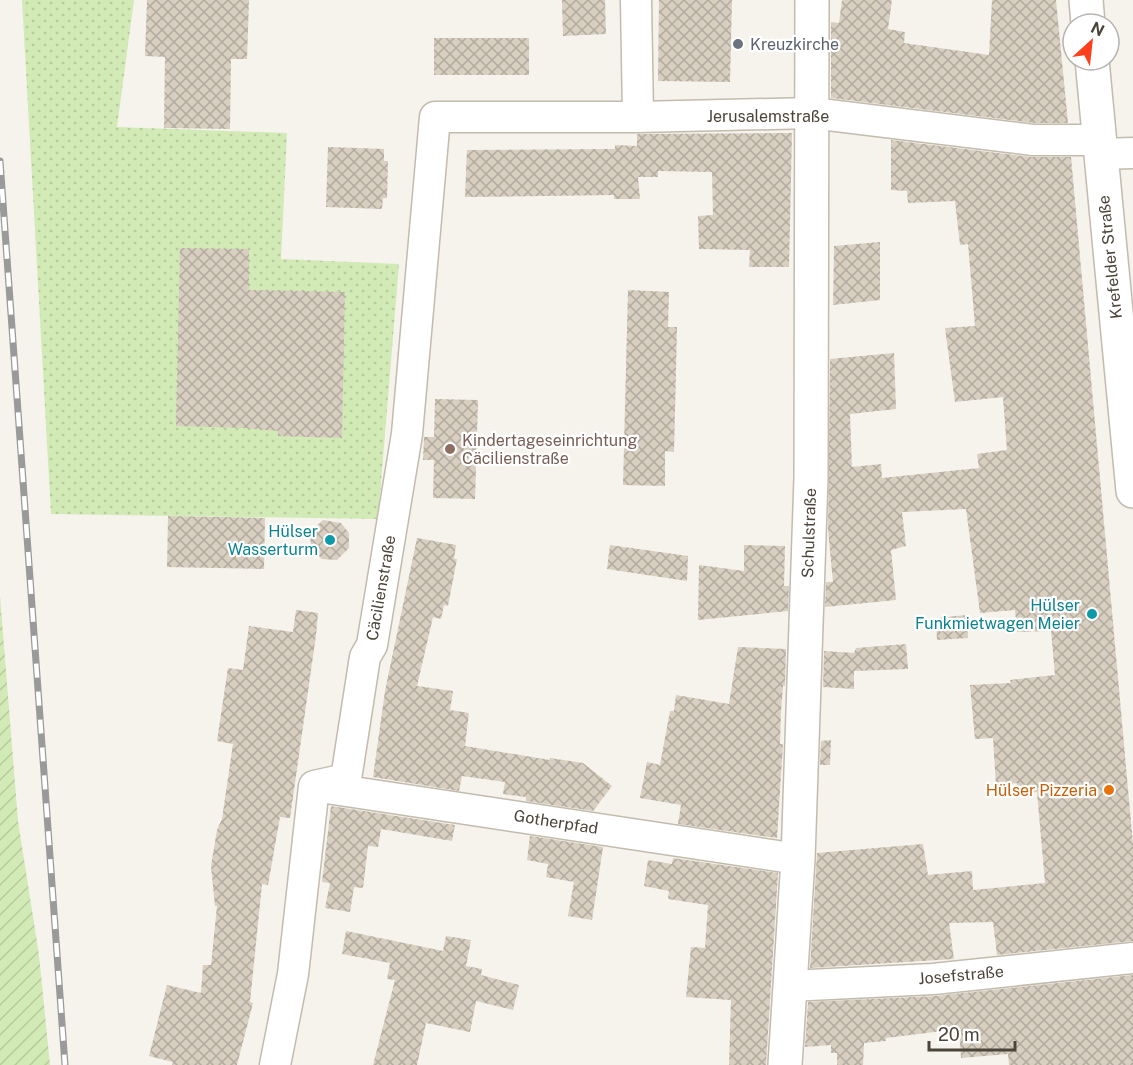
<svg xmlns="http://www.w3.org/2000/svg" width="1133" height="1065" font-family="'Public Sans',sans-serif">
	<defs>
		<pattern id="grass-dots" width="8" height="8" patternUnits="userSpaceOnUse" patternTransform="scale(1.5)"><rect width="8" height="8" fill="#d2eab5"/><path d="M2 2h.1M6 6h.1" fill="none" stroke="#b6ca9c" stroke-width="1.8" stroke-linecap="round"/></pattern>
		<pattern id="garden-furrows" width="10" height="10" patternUnits="userSpaceOnUse" patternTransform="scale(1.5)"><rect width="10" height="10" fill="#d2eab5"/><path d="M-1 1l2-2M0 10L10 0M9 11l2-2" fill="none" stroke="#b6ca9c"/></pattern>
		<pattern id="building-cross-hatch" width="8" height="8" patternUnits="userSpaceOnUse" patternTransform="scale(1.5)"><rect width="8" height="8" fill="#d8cfc1"/><path d="M0 0l8 8M0 8l8-8" fill="none" stroke="#b1aa9e"/></pattern>
	</defs>
	<rect width="100%" height="100%" fill="#f6f3ec"/>
	<path fill="url(#grass-dots)" d="M 22,0 L 134,0 L 117,127 L 287,133 L 281,259 L 399,264 L 378,519 L 51,514 Z"/>
	<path fill="url(#garden-furrows)" d="M 0,596 L 18,821 L 39,955 L 50,1065 L 0,1065 Z"/>
	<path fill="url(#building-cross-hatch)" d="M 147,0 L 249,0 L 247,59 L 231,59 L 230,129 L 164,128 L 165,57 L 145,56 Z
		M 562,0 L 605,0 L 606,34 L 563,36 Z
		M 659,0 L 732,0 L 730,82 L 658,81 Z
		M 842,0 L 892,0 L 888,29 L 905,32 L 904,43 L 989,55 L 992,0 L 1056,0 L 1068,123 L 1034,123 L 831,98 L 831,22 L 839,23 Z
		M 434,38 L 529,38 L 529,75 L 434,75 Z
		M 792,133 L 789,267 L 749,267 L 750,250 L 699,249 L 698,216 L 713,215 L 712,172 L 658,171 L 658,177 L 638,177 L 640,199 L 614,199 L 614,195 L 465,197 L 467,150 L 615,149 L 615,145 L 637,146 L 637,134 Z
		M 891,140 L 1031,157 L 1071,157 L 1133,844 L 1133,941 L 997,955 L 993,922 L 949,923 L 954,959 L 810,968 L 817,853 L 923,844 L 928,875 L 972,871 L 973,890 L 1045,883 L 1037,792 L 1018,794 L 1017,783 L 996,785 L 993,738 L 975,739 L 970,685 L 1011,683 L 1010,680 L 1055,675 L 1051,631 L 1017,632 L 1015,610 L 980,613 L 966,509 L 902,512 L 906,546 L 891,550 L 896,600 L 825,607 L 826,582 L 833,582 L 828,530 L 830,359 L 894,353 L 896,409 L 850,414 L 852,467 L 881,464 L 882,478 L 979,468 L 977,454 L 1007,450 L 1003,397 L 955,402 L 945,328 L 975,326 L 968,244 L 960,245 L 955,201 L 908,203 L 907,191 L 891,190 Z
		M 328,147 L 384,149 L 384,161 L 388,161 L 387,198 L 383,198 L 382,209 L 326,207 Z
		M 880,242 L 880,300 L 833,305 L 834,246 Z
		M 180,248 L 249,249 L 249,290 L 345,292 L 342,438 L 278,436 L 278,431 L 244,428 L 176,426 Z
		M 628,290 L 669,292 L 668,327 L 677,327 L 674,452 L 665,451 L 665,486 L 623,485 Z
		M 435,399 L 478,400 L 475,499 L 433,498 L 434,460 L 423,460 L 424,437 L 434,437 Z
		M 168,516 L 265,518 L 264,569 L 167,567 Z
		M 323,520 L 341,523 L 349,533 L 349,548 L 337,560 L 322,559 L 311,548 L 310,532 Z
		M 417,538 L 456,545 L 454,559 L 457,559 L 448,606 L 444,605 L 441,619 L 433,617 L 417,686 L 453,691 L 450,710 L 469,713 L 465,746 L 550,760 L 550,758 L 583,763 L 612,786 L 593,811 L 526,801 L 526,797 L 503,794 L 505,782 L 462,776 L 459,791 L 373,777 L 385,691 Z
		M 610,545 L 688,556 L 687,581 L 607,569 Z
		M 744,545 L 785,546 L 784,586 L 789,586 L 788,611 L 698,620 L 699,565 L 744,571 Z
		M 296,610 L 318,613 L 316,635 L 290,818 L 280,817 L 268,885 L 262,884 L 250,1002 L 253,1003 L 237,1065 L 172,1065 L 173,1062 L 149,1056 L 167,985 L 201,993 L 203,965 L 211,965 L 217,906 L 215,906 L 211,866 L 217,830 L 222,819 L 233,744 L 217,741 L 228,668 L 243,670 L 249,626 L 293,632 Z
		M 967,615 L 968,638 L 937,640 L 936,618 Z
		M 906,644 L 908,669 L 854,671 L 854,689 L 823,687 L 824,651 L 854,653 L 856,648 Z
		M 738,647 L 786,649 L 785,686 L 783,686 L 781,711 L 780,744 L 783,744 L 777,838 L 678,824 L 681,805 L 640,798 L 647,762 L 660,765 L 670,711 L 674,711 L 676,695 L 729,704 Z
		M 831,740 L 830,765 L 820,765 L 821,741 Z
		M 331,806 L 455,825 L 452,841 L 381,829 L 378,847 L 368,846 L 363,888 L 354,887 L 350,912 L 325,908 L 330,883 L 322,882 Z
		M 530,836 L 603,847 L 592,920 L 568,916 L 574,882 L 546,877 L 548,864 L 527,860 Z
		M 673,858 L 778,873 L 766,1065 L 729,1065 L 731,1000 L 686,997 L 691,947 L 705,948 L 708,905 L 668,899 L 669,891 L 644,886 L 648,860 L 672,864 Z
		M 346,931 L 443,951 L 446,936 L 471,940 L 466,966 L 482,969 L 481,975 L 519,985 L 513,1010 L 476,1001 L 470,1032 L 426,1023 L 417,1065 L 373,1065 L 395,980 L 387,979 L 390,963 L 342,954 Z
		M 1133,975 L 1133,1065 L 1009,1065 L 1008,1054 L 961,1058 L 959,1029 L 886,1038 L 886,1041 L 864,1043 L 863,1065 L 837,1065 L 837,1053 L 831,1053 L 831,1045 L 805,1047 L 808,1002 L 935,996 Z"/>
	<g fill="none" stroke-linecap="round" stroke-linejoin="round">
		<defs>
			<path id="minor" d="M 636,0 L 638,117
				M 1100,154 L 1133,153
				M 320,787 L 798,859
				M 789,986 L 933,979 L 1133,958
				M 275,1065 L 293,974 L 314,786 L 346,779 L 365,657 L 372,645 L 407,434 L 435,117 L 638,117 L 812,113 L 1033,140 L 1099,140"/>
			<path id="tertiary" d="M 1086,0 L 1088,24
				M 1092,60 L 1133,491
				M 785,1065 L 798,859 L 811,478 L 812,0"/>
		</defs>
		<use href="#minor" stroke="#c2bbae" stroke-width="33"/>
		<use href="#tertiary" stroke="#c2bbae" stroke-width="36"/>
		<use href="#minor" stroke="#fff" stroke-width="30"/>
		<use href="#tertiary" stroke="#fff" stroke-width="33"/>
		<defs>
			<path id="rail" d="M 0,161 L 65,1065"/>
		</defs>
		<use href="#rail" stroke="#9a9a9a" stroke-width="7"/>
		<use href="#rail" stroke="#fff" stroke-width="4.5" stroke-dasharray="14" stroke-linecap="butt"/>
	</g>
	<circle fill="#6b7280" stroke="#fff" stroke-width="2" cx="738" cy="44" r="6"/>
	<circle fill="#8d6e63" stroke="#fff" stroke-width="2" cx="450" cy="449" r="6"/>
	<g fill="#0f9aa8" stroke="#fff" stroke-width="2">
		<circle cx="330" cy="540" r="6"/>
		<circle cx="1092" cy="614" r="6"/>
	</g>
	<circle fill="#e8710a" stroke="#fff" stroke-width="2" cx="1109" cy="790" r="6"/>
	<g text-anchor="middle" dominant-baseline="central" stroke-width="4.5" stroke-linejoin="round" paint-order="stroke">
		<g font-size="16" fill="#5b616d" stroke="#fff" text-anchor="start">
			<text x="750" y="44">Kreuzkirche</text>
		</g>
		<g font-size="16" fill="#4b4439" stroke="#fff">
			<text x="768" y="116">Jerusalemstraße</text>
			<text transform="translate(1110 257) rotate(-96)">Krefelder Straße</text>
			<text transform="translate(809 533) rotate(-88)">Schulstraße</text>
			<text transform="translate(381 588) rotate(-80)">Cäcilienstraße</text>
			<text transform="translate(556 822) rotate(9)">Gotherpfad</text>
			<text transform="translate(961 975) rotate(-5)">Josefstraße</text>
		</g>
		<g font-size="16" fill="#785e54" stroke="#fff" text-anchor="start">
			<text x="462" y="440">Kindertageseinrichtung<tspan x="462" dy="18">Cäcilienstraße</tspan></text>
		</g>
		<g font-size="16" fill="#0d838f" stroke="#fff" text-anchor="end">
			<text x="318" y="531">Hülser<tspan x="318" dy="18">Wasserturm</tspan></text>
			<text x="1080" y="605">Hülser<tspan x="1080" dy="18">Funkmietwagen Meier</tspan></text>
		</g>
		<g font-size="16" fill="#c56008" stroke="#fff" text-anchor="end">
			<text x="1097" y="790">Hülser Pizzeria</text>
		</g>
	</g>
	<g transform="translate(1091 42) rotate(27)"><circle r="28" fill="#ffffff" stroke="#b7b4b0" stroke-width="1.5"/>
	<path d="M0-4.5L10 22L0 15L-10 22Z" fill="#fc3f1d"/>
	<text y="-9" font-size="16" font-weight="bold" text-anchor="middle" fill="#4b4439">N</text>
	</g>
	<path d="M929 1041v9h86v-9" fill="none" stroke="#4b4439" stroke-width="3"/>
	<text x="938" y="1041" font-size="18" fill="#4b4439" stroke="#ffffff" stroke-width="4.5" paint-order="stroke">20 m</text>
</svg>
